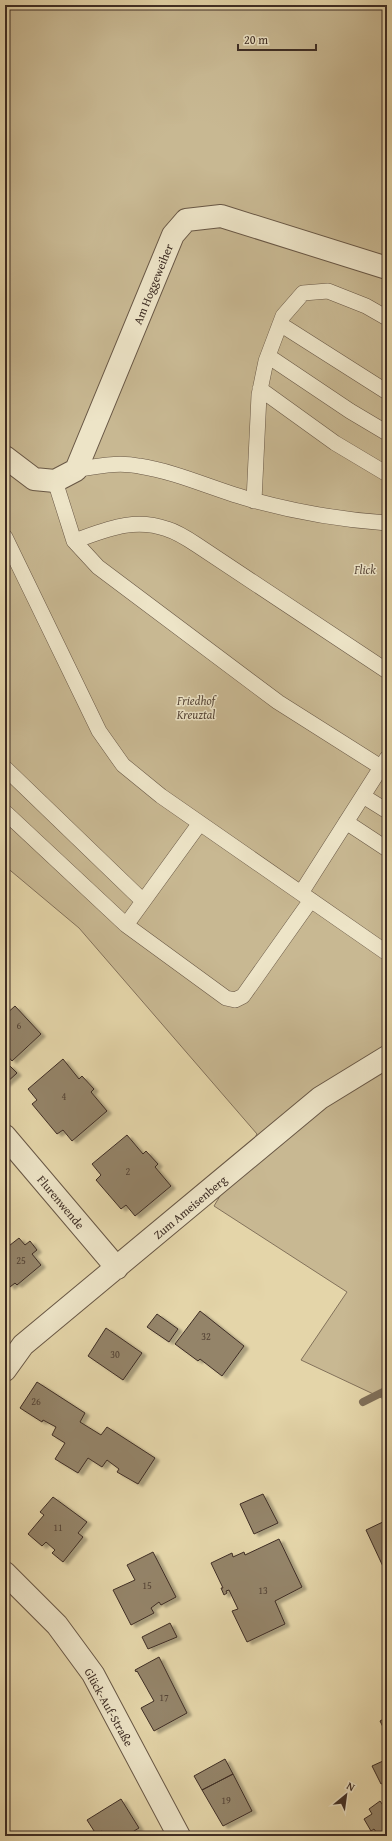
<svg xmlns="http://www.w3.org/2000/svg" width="392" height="1841" font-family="'Gentium Book Plus',serif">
	<defs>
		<filter id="shadow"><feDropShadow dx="4.5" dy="2.5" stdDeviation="1" flood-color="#0004"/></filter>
	</defs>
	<rect width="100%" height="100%" fill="#e4d5a9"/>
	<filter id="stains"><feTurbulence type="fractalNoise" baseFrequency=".005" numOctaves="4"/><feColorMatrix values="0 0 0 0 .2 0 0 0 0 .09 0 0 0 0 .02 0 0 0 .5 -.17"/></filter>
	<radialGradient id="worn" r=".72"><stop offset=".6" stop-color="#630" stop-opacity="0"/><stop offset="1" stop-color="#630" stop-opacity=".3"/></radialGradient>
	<path fill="#c8b892" stroke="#83725b" d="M 5,5 L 387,5 L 387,1406 L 384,1399 L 301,1360 L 347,1292 L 214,1206 L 257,1134 L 79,928 L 5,866 Z"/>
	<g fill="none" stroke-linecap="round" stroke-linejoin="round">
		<path stroke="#807059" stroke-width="8" d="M 363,1402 L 387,1390"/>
	</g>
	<path fill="#948469" stroke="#3e2d24" filter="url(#shadow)" d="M 15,1006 L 41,1034 L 12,1061 L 5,1053 L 5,1015 Z
		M 63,1059 L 79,1079 L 82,1076 L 94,1089 L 91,1092 L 107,1111 L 72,1141 L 63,1130 L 57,1134 L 32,1104 L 37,1100 L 28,1089 Z
		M 9,1065 L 17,1073 L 5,1084 L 5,1069 Z
		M 127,1135 L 143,1154 L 146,1151 L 158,1164 L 155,1167 L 171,1186 L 135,1216 L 126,1205 L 121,1209 L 96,1180 L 101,1175 L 92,1164 Z
		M 19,1238 L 25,1245 L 30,1241 L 37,1250 L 32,1254 L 41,1265 L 17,1285 L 15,1283 L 10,1287 L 5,1280 L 5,1249 Z
		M 200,1311 L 244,1346 L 222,1376 L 200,1359 L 198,1361 L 175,1344 Z
		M 157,1314 L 178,1329 L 169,1342 L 147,1327 Z
		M 106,1328 L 142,1353 L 123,1380 L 88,1356 Z
		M 37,1382 L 85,1413 L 80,1422 L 101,1435 L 107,1427 L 155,1458 L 138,1484 L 117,1472 L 119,1469 L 107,1460 L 102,1467 L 88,1458 L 78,1473 L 55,1459 L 65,1443 L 52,1435 L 56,1427 L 43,1420 L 42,1422 L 20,1408 Z
		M 263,1494 L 278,1523 L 254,1534 L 240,1504 Z
		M 53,1497 L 87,1522 L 78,1533 L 83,1537 L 63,1562 L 52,1553 L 55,1550 L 46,1542 L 42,1546 L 28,1534 L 44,1515 L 40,1512 Z
		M 387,1520 L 387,1575 L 366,1530 Z
		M 279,1539 L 302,1587 L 275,1601 L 285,1624 L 247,1642 L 232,1611 L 238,1609 L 229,1590 L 226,1591 L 227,1593 L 224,1595 L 221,1588 L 223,1588 L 211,1563 L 232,1553 L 233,1557 L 244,1552 L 245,1555 Z
		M 153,1552 L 176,1597 L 161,1605 L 159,1602 L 151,1608 L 154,1613 L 131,1625 L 113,1590 L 135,1580 L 127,1565 Z
		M 170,1623 L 177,1637 L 148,1649 L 142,1637 Z
		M 159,1657 L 187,1713 L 154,1731 L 141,1708 L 154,1701 L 137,1671 L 136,1672 L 135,1670 Z
		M 387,1717 L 387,1735 L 380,1721 Z
		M 225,1759 L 233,1774 L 202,1790 L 194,1776 Z
		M 383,1761 L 387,1770 L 387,1781 L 381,1784 L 372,1766 Z
		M 233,1774 L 252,1811 L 223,1826 L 202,1790 Z
		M 121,1799 L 139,1828 L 126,1836 L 105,1836 L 102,1831 L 96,1834 L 87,1820 Z
		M 380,1801 L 387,1811 L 387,1836 L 379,1836 L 374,1829 L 371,1831 L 364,1819 L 372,1814 L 369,1809 Z"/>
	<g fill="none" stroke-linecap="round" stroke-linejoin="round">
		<defs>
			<path id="lane" d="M 280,324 L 387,392
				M 268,356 L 350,411 L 387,433
				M 260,389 L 335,443 L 387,474
				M 76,470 C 97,466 118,462 139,466 C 178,472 215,490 252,500 C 296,512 342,520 387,523
				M 55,481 L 74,541 L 98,567 L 278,702 L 387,771
				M 254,501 L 259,395 L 266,361 L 283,316 L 303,293 L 328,291 L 366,306 L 387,318
				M 5,537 L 99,731 L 123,765 L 161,796 L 387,953
				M 74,541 C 106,530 133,517 167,529 C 177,532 188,539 197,545 L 387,671
				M 5,768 L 143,901
				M 363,796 L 387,811
				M 5,812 L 126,925 L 200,823
				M 346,822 L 387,849
				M 301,893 L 387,758
				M 126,925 L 226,998 L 235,1000 L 243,996 L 311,900"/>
			<path id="street" d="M 5,457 L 34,479 L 55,481 L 76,470 L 173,235 L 186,220 L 221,216 L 387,268
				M 5,1136 L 117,1268
				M 5,1370 L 23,1345 L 320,1098 L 387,1057
				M 5,1573 L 57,1625 L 93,1674 L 179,1836"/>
		</defs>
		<use href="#lane" stroke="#685745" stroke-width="16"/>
		<use href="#street" stroke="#685745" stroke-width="24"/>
		<use href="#lane" stroke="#ede4c7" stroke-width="15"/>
		<use href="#street" stroke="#ede4c7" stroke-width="22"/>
	</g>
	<g text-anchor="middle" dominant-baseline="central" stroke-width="3" stroke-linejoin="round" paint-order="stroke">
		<g font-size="10" fill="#544335">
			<text x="19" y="1025">6</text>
			<text x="64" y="1096">4</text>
			<text x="128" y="1171">2</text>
			<text x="21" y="1260">25</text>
			<text x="206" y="1336">32</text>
			<text x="115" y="1354">30</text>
			<text x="36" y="1401">26</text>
			<text x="58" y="1527">11</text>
			<text x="147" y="1585">15</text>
			<text x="263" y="1590">13</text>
			<text x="164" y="1697">17</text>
			<text x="226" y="1800">19</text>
		</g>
		<g font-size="12" fill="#3e2d24" stroke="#ede4c7">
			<text transform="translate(153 284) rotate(-68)">Am Hoggeweiher</text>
			<text transform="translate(61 1202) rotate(50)">Flurenwende</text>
			<text transform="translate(190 1207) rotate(-40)">Zum Ameisenberg</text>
			<text transform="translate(109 1707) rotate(61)">Glück-Auf-Straße</text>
		</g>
		<g font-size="12" font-style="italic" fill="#5a493a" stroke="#ede4c7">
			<text x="365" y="569">Flick</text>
			<text x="196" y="700">Friedhof<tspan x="196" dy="14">Kreuztal</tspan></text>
		</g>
	</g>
	<rect width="392" height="1841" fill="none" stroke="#e4d5a9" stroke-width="20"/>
	<rect x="6" y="6" width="380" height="1829" fill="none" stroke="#3e2d24" stroke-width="2"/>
	<rect x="10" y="10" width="372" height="1821" fill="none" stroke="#3e2d24"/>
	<g transform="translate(346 1795) rotate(29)" stroke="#ede4c7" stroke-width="3" paint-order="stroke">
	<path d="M0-3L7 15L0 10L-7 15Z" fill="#3e2d24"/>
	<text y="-6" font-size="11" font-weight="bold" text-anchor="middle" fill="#3e2d24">N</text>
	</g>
	<path d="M238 44v6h78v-6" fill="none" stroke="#3e2d24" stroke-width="2"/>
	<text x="244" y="44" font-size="12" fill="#3e2d24" stroke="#ede4c7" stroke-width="3" paint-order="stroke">20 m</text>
	<rect width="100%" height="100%" filter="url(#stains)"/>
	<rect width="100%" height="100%" fill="url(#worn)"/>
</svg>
